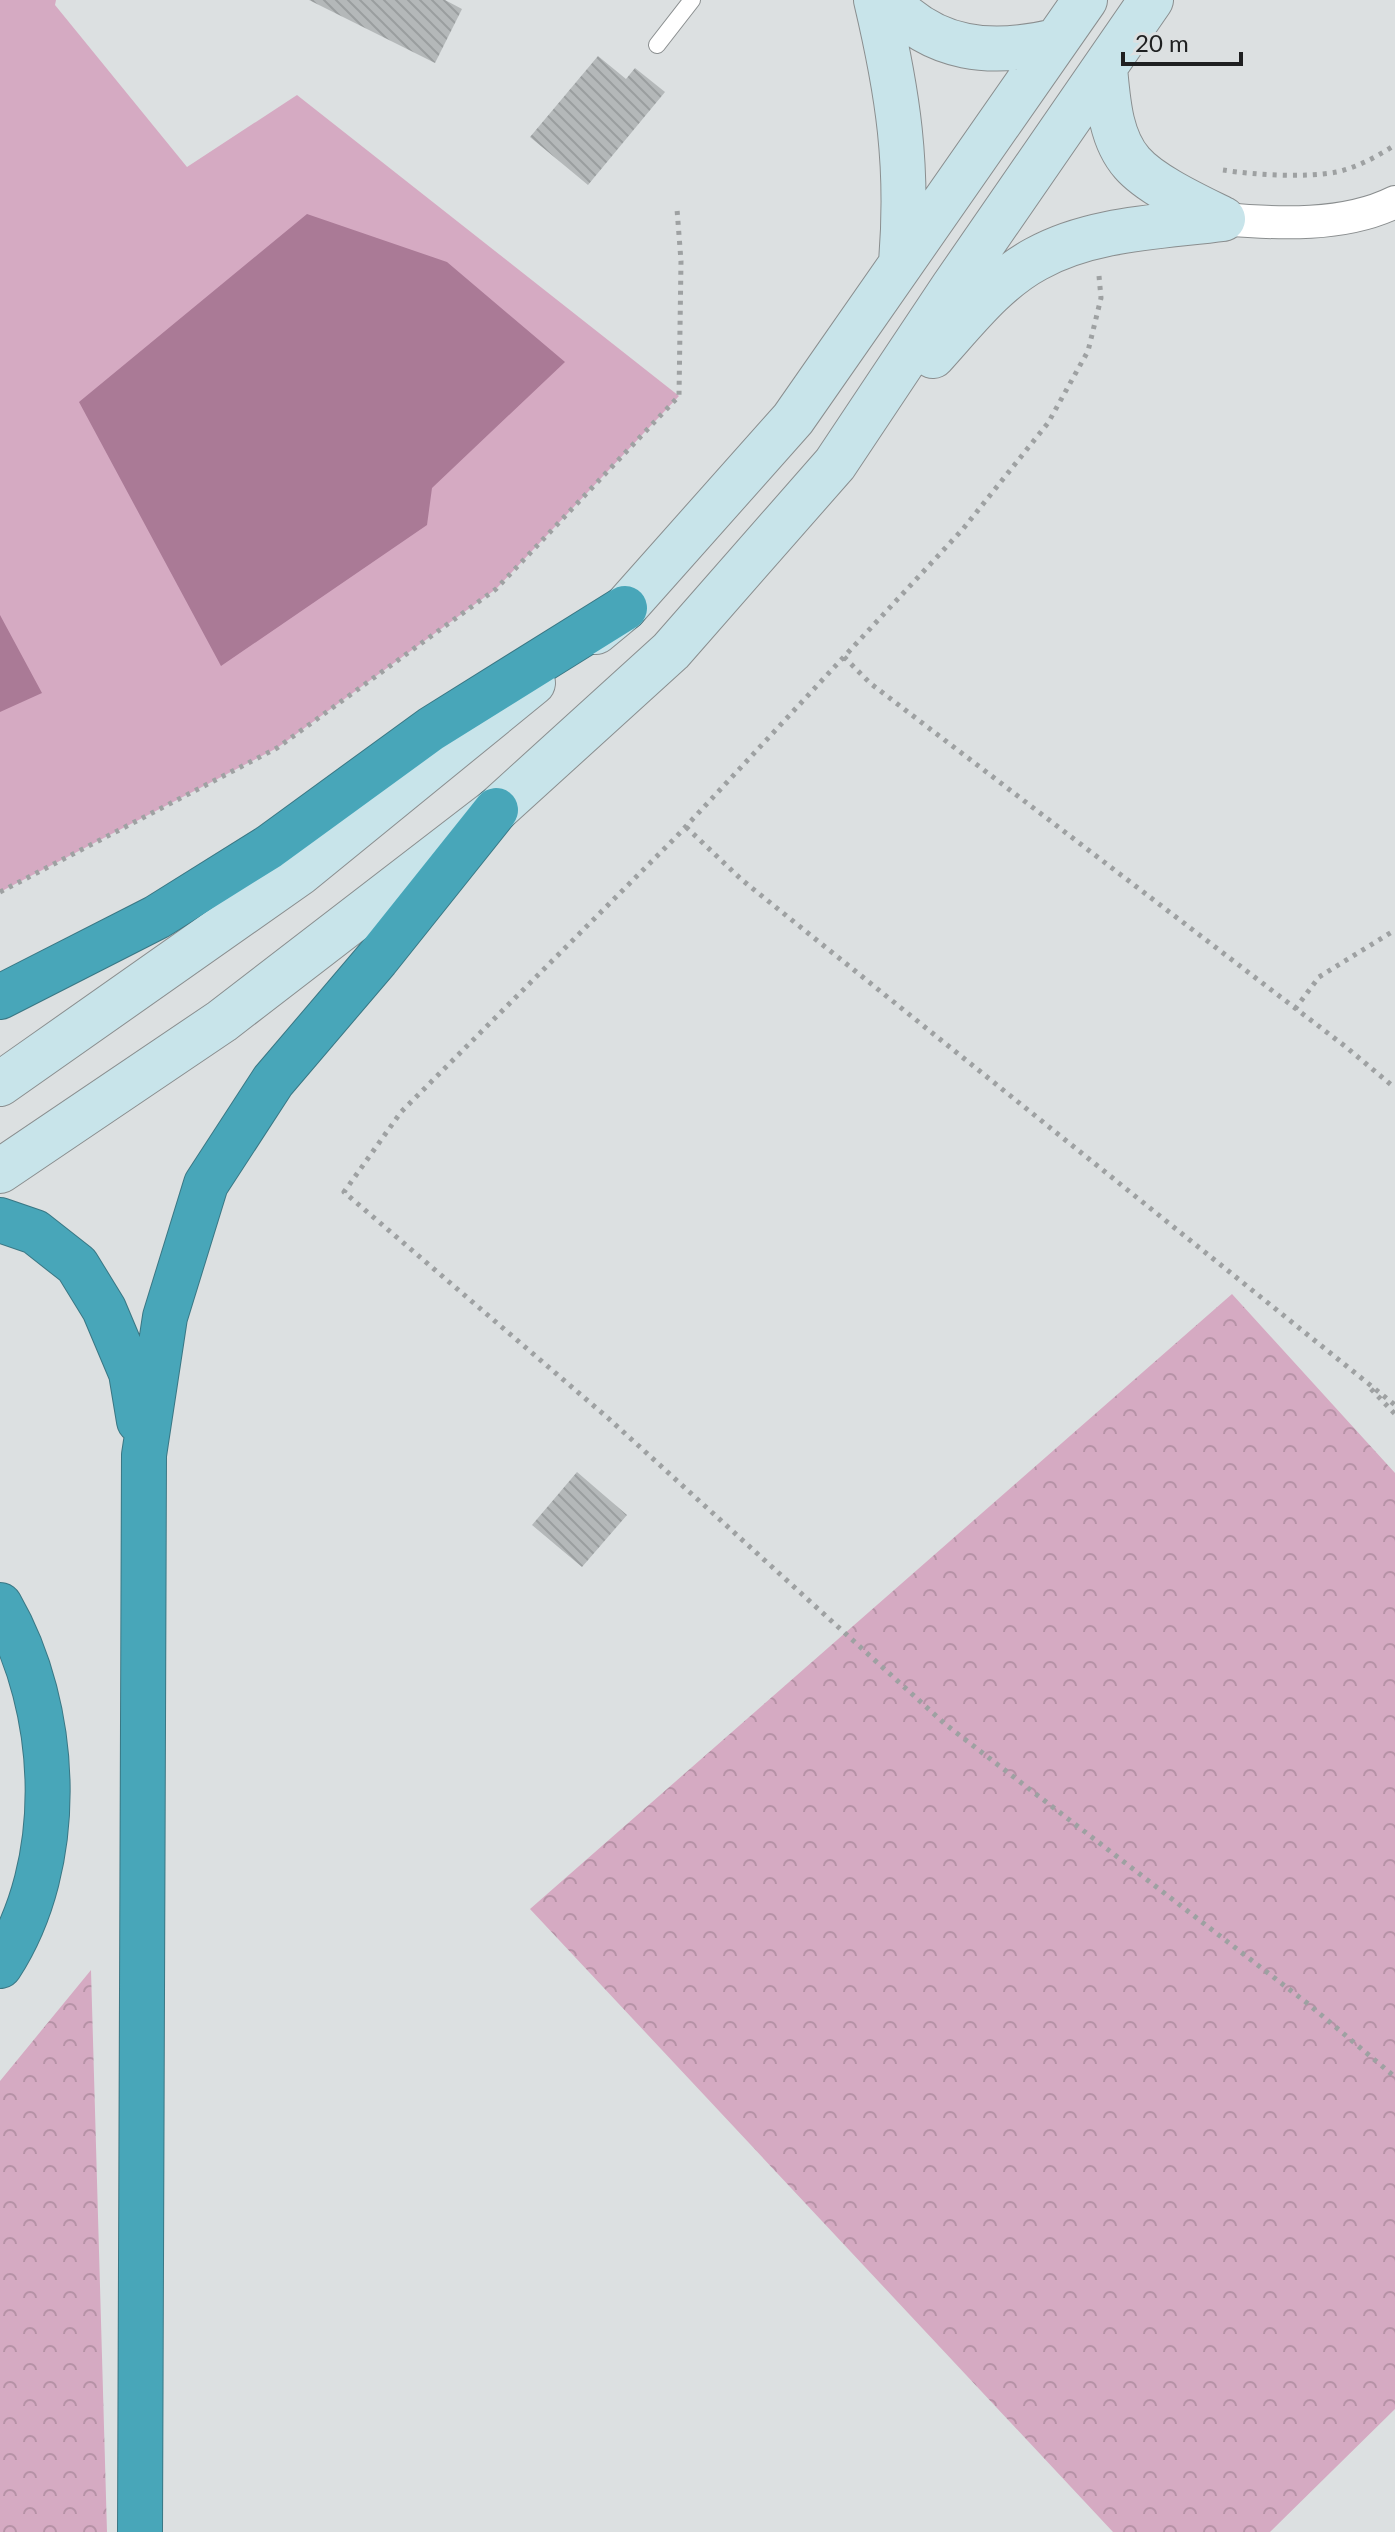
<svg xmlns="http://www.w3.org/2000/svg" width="1395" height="2532" font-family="Lato,sans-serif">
	<defs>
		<pattern id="forest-crowns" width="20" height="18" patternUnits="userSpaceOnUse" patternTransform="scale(2)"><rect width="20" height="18" fill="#d5aac2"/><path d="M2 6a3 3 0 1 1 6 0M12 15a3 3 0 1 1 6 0" fill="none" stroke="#b692a6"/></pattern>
		<pattern id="building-back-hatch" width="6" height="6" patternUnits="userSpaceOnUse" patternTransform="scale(2)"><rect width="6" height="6" fill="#b4b8b9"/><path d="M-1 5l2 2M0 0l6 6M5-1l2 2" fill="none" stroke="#9a9e9f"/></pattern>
	</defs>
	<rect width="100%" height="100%" fill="#dce0e1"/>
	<path fill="#d5aac2" d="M 0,0 L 56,0 L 55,5 L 187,167 L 297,95 L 679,396 L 496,589 L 277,748 L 0,892 Z"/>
	<path fill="url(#forest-crowns)" d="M 1232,1294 L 1395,1473 L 1395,2409 L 1270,2532 L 1113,2532 L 530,1909 Z
		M 91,1970 L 107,2532 L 0,2532 L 0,2081 Z"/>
	<path fill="#aa7a96" d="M 307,214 L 447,262 L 565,362 L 432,488 L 427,525 L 221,666 L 79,402 Z
		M 0,615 L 42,693 L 0,712 Z"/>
	<path fill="url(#building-back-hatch)" d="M 309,0 L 445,0 L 462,9 L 435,63 Z
		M 598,56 L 626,79 L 635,68 L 665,92 L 588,185 L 530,137 Z
		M 577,1472 L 627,1515 L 582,1567 L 532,1525 Z"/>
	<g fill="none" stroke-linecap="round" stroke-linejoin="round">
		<defs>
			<path id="lane" d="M 657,45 L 692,0"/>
			<path id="street" d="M 1223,219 C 1277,224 1345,227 1395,202"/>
			<path id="secondary" d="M 876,0 C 898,93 909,166 901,262
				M 888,0 C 934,52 992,56 1056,41
				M 1105,68 C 1108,100 1110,138 1132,163 C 1151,185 1197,206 1223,219
				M 933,356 C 964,322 995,281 1036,259 C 1092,228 1161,227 1223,219
				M 596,632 L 625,608 L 793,419 L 1085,0
				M 0,1084 L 300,873 L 533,683
				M 0,1171 L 222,1021 L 496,810 L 671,651 L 835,464 L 953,287 L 1151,0"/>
			<path id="highway" d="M 0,997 L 157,917 L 269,847 L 431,729 L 625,608
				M 0,1220 L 35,1232 L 77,1265 L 104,1309 L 131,1373 L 139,1421
				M 0,1605 C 60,1709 67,1863 0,1966
				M 140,2532 L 144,1455 L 165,1317 L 206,1184 L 273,1081 L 377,959 L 496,810"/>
		</defs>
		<use href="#lane" stroke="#8a8e8f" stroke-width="18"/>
		<use href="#street" stroke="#8a8e8f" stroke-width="34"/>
		<use href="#secondary" stroke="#8a8e8f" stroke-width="46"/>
		<use href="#highway" stroke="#3a7784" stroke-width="46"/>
		<path stroke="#9ea1a2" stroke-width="5" stroke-dasharray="4 6" stroke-linecap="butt" d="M 1223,170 C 1254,175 1306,178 1337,172 C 1358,167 1378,156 1395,145
			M 1099,276 L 1101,298 L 1088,351 L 1048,423 L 963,529 L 676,837 L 401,1112 L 344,1192 L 608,1418 L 945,1724 L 1307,2003 L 1395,2077
			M 844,657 L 870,683 L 1346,1047 L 1395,1088
			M 686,827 L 742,880 L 1395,1405
			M 0,892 L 277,748 L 496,589 L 679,396 L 681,261 L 677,209
			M 1295,1009 L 1319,977 L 1395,930
			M 1371,1389 L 1395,1414"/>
		<use href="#lane" stroke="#fff" stroke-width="16"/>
		<use href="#street" stroke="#fff" stroke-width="32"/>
		<use href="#secondary" stroke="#c8e4ea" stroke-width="44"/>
		<use href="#highway" stroke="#48a6b9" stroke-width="44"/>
	</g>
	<path d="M1123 52v12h118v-12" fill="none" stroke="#1f2021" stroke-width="4"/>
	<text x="1135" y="52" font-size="24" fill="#1f2021" stroke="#dce0e1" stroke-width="6" paint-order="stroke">20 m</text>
</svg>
